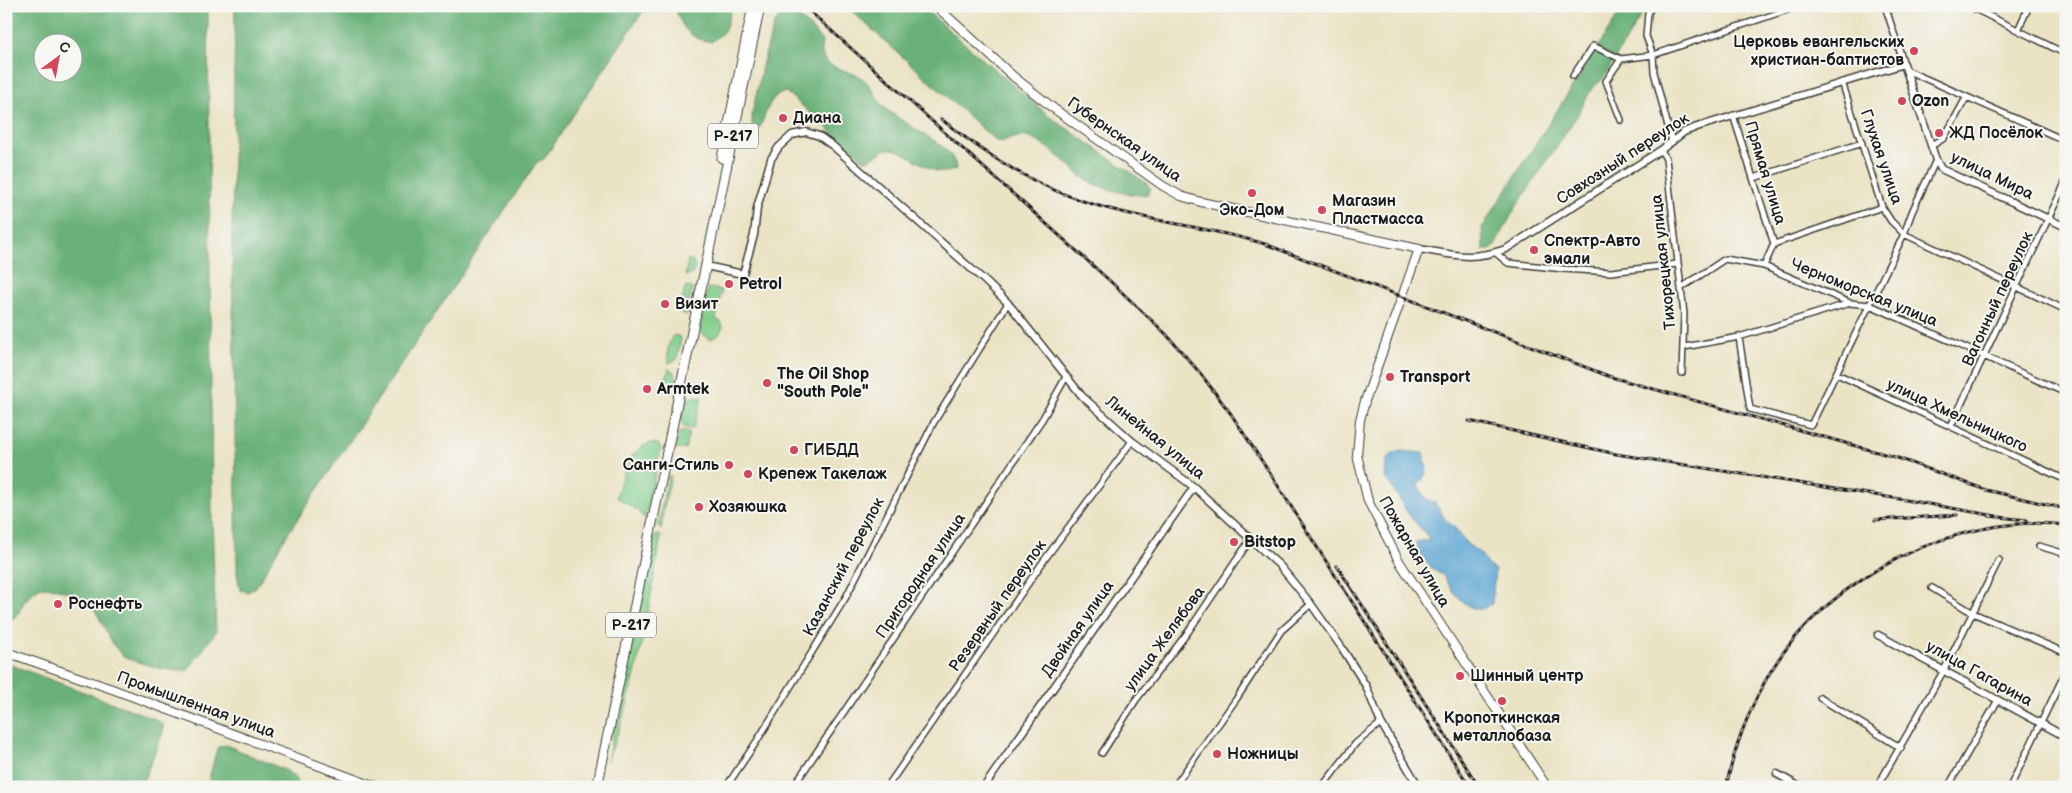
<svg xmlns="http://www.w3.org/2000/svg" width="2072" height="793" font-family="'Balsamiq Sans',sans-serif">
	<rect width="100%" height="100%" fill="#f6f6f2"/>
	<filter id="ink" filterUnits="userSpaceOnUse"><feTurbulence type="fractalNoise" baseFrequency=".02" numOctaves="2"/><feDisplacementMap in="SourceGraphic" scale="10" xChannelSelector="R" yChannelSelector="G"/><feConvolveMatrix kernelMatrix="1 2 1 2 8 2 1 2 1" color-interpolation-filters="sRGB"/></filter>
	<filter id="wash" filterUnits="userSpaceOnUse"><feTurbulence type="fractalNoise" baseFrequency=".0096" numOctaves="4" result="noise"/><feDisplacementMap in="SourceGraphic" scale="20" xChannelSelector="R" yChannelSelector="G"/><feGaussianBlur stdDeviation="1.12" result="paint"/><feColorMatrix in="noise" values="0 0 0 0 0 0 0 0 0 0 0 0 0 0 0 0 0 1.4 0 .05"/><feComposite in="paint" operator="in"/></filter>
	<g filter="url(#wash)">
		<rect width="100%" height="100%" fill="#eae3c4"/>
		<path fill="#82ce8d" stroke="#4f7554" d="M 688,259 L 693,262 L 695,267 L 692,274 L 685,276 Z
			M 685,287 L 692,288 L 687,315 L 680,313 Z
			M 708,288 L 722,290 L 716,319 L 721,322 L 723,327 L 718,336 L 709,339 L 701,332 L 700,327 Z
			M 674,335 L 680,337 L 681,339 L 677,359 L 669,363 C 667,354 667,342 674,335 Z
			M 669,369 L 674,372 L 676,377 L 674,389 L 670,391 L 667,391 L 666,379 Z
			M 695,396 L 702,398 L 693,429 L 684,427 L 681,420 L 685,401 Z
			M 684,431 L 689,432 L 685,449 L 677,449 L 675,446 L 678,434 Z
			M 650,443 L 658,444 L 661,449 L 645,519 L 637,510 L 616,497 C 623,476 627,451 650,443 Z
			M 668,476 L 671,476 L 664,507 L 661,530 L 658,525 Z
			M 658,535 L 661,536 C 648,612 637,690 607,761 L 654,537 Z"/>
		<path fill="#69b178" stroke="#42664a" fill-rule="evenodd" d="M 6,6 L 208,6 L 212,519 L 216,632 L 188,670 L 180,671 L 161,669 L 125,658 L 114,646 L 94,608 L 88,599 L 55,588 L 41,587 L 32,593 L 24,602 L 18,614 L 6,625 ZM 72,42 L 72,72 L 42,72 L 42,42 Z
			M 235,6 L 664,6 L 658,12 L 643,11 L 544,159 L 537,162 L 283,541 L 256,587 L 248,592 L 240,590 L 237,574 L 232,234 Z
			M 674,6 L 732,6 L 725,30 L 712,42 C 688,39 682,27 674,6 Z
			M 846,6 L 921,6 L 1050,117 L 1145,182 L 1151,188 L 1148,194 C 1132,198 1096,187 1082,177 C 1077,174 1073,168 1068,164 C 1056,154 1042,141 1026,137 C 1016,134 1007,143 997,142 Z
			M 1624,6 L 1647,6 L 1602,80 L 1592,88 L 1577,116 L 1513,212 L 1495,246 L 1490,250 L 1483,250 L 1482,228 Z
			M 783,12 L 793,12 L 810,27 L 822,41 C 821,48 821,54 825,60 C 831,69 852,71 862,78 C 874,87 877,101 885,108 C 893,115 902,120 911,126 C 926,137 955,148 956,169 C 932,181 915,153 892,149 C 881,148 875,160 864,160 L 786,92 C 767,96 767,115 759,129 L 752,128 L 752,114 L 763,62 L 774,24 Z
			M 6,663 L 153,718 L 163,724 L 163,732 L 141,787 L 6,787 Z
			M 226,745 L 287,771 L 296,778 L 297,787 L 207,787 L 216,752 L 218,747 Z"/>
		<path fill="#5ca5d3" stroke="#3c6078" d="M 1402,451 L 1423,453 C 1428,469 1429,472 1418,485 L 1426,499 L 1435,503 L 1445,519 L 1456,529 L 1467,544 L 1481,554 L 1487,565 L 1495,570 L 1492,604 C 1489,605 1485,608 1481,609 C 1467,612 1448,586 1443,575 C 1428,569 1422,557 1415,542 L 1430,540 C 1423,529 1413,522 1407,512 C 1399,499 1394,490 1385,478 C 1386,463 1384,454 1402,451 Z"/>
	</g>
	<g filter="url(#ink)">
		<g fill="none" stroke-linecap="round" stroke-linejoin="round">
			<defs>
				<path id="minor" d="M 1652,6 L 1648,13 L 1646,36 L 1653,55 L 1654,72 L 1672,142
					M 1885,6 L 1904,64
					M 1969,6 L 2066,54
					M 2018,30 L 2029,6
					M 1906,70 L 2066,141
					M 1573,76 L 1593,46 L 1621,59
					M 1842,82 L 1882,207 L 1891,221 L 1904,234 L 2066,310
					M 1733,115 L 1774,244 L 1764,266
					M 1621,120 L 1606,81 L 1621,59 L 1653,55 L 1799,6
					M 1931,146 L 1944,138 L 1966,98
					M 1661,150 L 1666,159 L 1684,314 L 1682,373
					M 1754,178 L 1862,143
					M 1774,244 L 1882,207
					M 1496,253 L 1508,263 L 1563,269 L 1611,272 L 1677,264
					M 1681,288 L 1725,259 L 1764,266 L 1850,303 L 1870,305 L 2066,393
					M 1739,337 L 1750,409 L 1811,425 L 1904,234 L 1912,212 L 1936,160
					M 1684,347 L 1739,337 L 1850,303
					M 1837,374 L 2066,480
					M 1951,426 L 2066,181
					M 2039,546 L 2066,554
					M 1932,588 L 1973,613 L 2066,653
					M 1820,698 L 1901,748
					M 1102,753 L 1136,700 L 1188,632 L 1250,540
					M 726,787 L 757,741 L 846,597 L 934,422 L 1008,303
					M 793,787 L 1043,418 L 1066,377
					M 887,787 L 1045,559 L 1132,441
					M 1174,787 L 1237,698 L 1281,631 L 1311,604
					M 1322,787 L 1356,743 L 1381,723
					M 1877,787 L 1944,670 L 1999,560
					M 1948,787 L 1998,700
					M 2010,787 L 2066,671"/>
				<path id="tertiary" d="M 1419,249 C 1455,255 1470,261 1506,249 L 1661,150 L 1684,132 L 1697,127 L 1904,64 L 1936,160 L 1941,169 L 2066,227
					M 706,266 L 743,274 L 754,235 L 757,208 L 771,159 L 779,147 L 792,135 L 806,132 L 819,136 L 833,146 L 985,281 L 1008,303 L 1082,396 L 1132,441 L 1194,487 L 1280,566 L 1311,604 L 1342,648 L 1366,686 L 1381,723 L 1419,787
					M 1878,635 L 2066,737
					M 1777,774 L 1800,787
					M 984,787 L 1194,487"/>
				<path id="secondary" d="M 936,6 L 1014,77 L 1053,108 L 1163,186 L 1181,196 L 1201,202 L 1419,249 L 1365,401 L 1360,420 L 1357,455 L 1368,501 L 1399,561 L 1547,787
					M 6,652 L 112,689 L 376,787"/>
				<path id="trunk" d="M 722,158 L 753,6
					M 597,787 L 760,6"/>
			</defs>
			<use href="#minor" stroke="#3b3a35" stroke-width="8"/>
			<use href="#tertiary" stroke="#3b3a35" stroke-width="9"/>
			<use href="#secondary" stroke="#3b3a35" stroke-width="10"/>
			<use href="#trunk" stroke="#3b3a35" stroke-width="11"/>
			<use href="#minor" stroke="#fff" stroke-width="5"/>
			<use href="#tertiary" stroke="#fff" stroke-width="6"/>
			<use href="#secondary" stroke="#fff" stroke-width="8"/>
			<use href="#trunk" stroke="#fff" stroke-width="9"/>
			<defs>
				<path id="rail" d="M 804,6 L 1110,281 L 1166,334 L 1200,373 L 1231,414 L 1273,478 L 1470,787
					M 941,119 C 989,157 1040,190 1099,206 C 1154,222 1211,228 1265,244 L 1611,377 L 1895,457 L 1986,490 L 2066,509
					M 1469,421 L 1616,454 L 1906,500 L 1996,516
					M 1989,516 L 2027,520
					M 1875,520 L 1957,515
					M 1337,566 L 1479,787
					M 1726,787 C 1735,745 1749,708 1771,671 C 1828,577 1956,512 2066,525"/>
			</defs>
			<use href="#rail" stroke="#1c1c1c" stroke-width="3"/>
			<use href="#rail" stroke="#f6f6f2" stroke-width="1" stroke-dasharray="4" stroke-linecap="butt"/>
		</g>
	</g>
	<g fill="#d1495b" stroke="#f6f6f2" stroke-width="2">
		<circle cx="1914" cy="51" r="5"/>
		<circle cx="1902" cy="101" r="5"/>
		<circle cx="783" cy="118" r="5"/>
		<circle cx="1939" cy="133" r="5"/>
		<circle cx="1252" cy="193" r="5"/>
		<circle cx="1322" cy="210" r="5"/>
		<circle cx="1534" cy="250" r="5"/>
		<circle cx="729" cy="284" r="5"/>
		<circle cx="665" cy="304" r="5"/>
		<circle cx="1390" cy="377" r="5"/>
		<circle cx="767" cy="383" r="5"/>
		<circle cx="647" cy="389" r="5"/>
		<circle cx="794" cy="450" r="5"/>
		<circle cx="729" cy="465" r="5"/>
		<circle cx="748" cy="474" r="5"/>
		<circle cx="699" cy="507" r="5"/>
		<circle cx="1234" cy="542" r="5"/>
		<circle cx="58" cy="604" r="5"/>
		<circle cx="1460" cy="676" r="5"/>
		<circle cx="1502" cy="701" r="5"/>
		<circle cx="1217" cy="754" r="5"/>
	</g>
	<g text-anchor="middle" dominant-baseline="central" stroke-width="4" stroke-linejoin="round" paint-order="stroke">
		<g fill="#f6f6f2" stroke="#5d5d5c" stroke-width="1">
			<rect x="708" y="123.5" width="50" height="25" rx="4"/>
			<rect x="606" y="612.5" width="50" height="25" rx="4"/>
		</g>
		<g font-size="15" font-weight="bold" fill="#1c1c1c">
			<text x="733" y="136">Р-217</text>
			<text x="631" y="625">Р-217</text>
		</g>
		<g font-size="16" font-weight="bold" fill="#1c1c1c" stroke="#f6f6f2" text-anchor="start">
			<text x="1904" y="42" text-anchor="end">Церковь евангельских<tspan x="1904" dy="18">христиан-баптистов</tspan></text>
			<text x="1912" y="101">Ozon</text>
			<text x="793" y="118">Диана</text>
			<text x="1949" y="133">ЖД Посёлок</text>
			<text x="1332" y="201">Магазин<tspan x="1332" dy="18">Пластмасса</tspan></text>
			<text x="1252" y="210" text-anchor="middle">Эко-Дом</text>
			<text x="1544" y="241">Спектр-Авто<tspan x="1544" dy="18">эмали</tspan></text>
			<text x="739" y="284">Petrol</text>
			<text x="675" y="304">Визит</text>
			<text x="777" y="374">The Oil Shop<tspan x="777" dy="18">"South Pole"</tspan></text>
			<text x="1400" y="377">Transport</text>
			<text x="657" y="389">Armtek</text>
			<text x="804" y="450">ГИБДД</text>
			<text x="719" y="465" text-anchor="end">Санги-Стиль</text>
			<text x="758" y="474">Крепеж Такелаж</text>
			<text x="709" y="507">Хозяюшка</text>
			<text x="1244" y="542">Bitstop</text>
			<text x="68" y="604">Роснефть</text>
			<text x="1470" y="676">Шинный центр</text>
			<text x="1502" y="718" text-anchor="middle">Кропоткинская<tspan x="1502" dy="18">металлобаза</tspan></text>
			<text x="1227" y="754">Ножницы</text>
		</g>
		<g font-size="16" fill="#1c1c1c" stroke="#f6f6f2">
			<text transform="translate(1124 140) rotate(35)">Губернская улица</text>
			<text transform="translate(1881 157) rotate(71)">Глухая улица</text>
			<text transform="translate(1623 159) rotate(-33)">Совхозный переулок</text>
			<text transform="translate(1765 173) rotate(73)">Прямая улица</text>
			<text transform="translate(1992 176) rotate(26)">улица Мира</text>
			<text transform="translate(1664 262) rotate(-96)">Тихорецкая улица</text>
			<text transform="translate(1864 293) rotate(22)">Черноморская улица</text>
			<text transform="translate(1998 299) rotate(-65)">Вагонный переулок</text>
			<text transform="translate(1957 416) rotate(25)">улица Хмельницкого</text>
			<text transform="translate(1155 438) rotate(39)">Линейная улица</text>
			<text transform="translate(1414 552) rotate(60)">Пожарная улица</text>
			<text transform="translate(844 567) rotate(-62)">Казанский переулок</text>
			<text transform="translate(921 576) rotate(-56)">Пригородная улица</text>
			<text transform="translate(998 606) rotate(-55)">Резервный переулок</text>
			<text transform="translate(1078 629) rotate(-55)">Двойная улица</text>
			<text transform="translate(1165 639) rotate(-54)">улица Желябова</text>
			<text transform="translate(1979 674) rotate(29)">улица Гагарина</text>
			<text transform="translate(196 705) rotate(20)">Промышленная улица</text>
		</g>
	</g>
	<rect width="2072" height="793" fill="none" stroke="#f6f6f2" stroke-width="25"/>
	<g transform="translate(58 58) rotate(32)"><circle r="24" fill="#f6f6f2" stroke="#9f9f9c"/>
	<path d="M0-4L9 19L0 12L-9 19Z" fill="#d1495b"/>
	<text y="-8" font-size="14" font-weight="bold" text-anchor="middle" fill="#1c1c1c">С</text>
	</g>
</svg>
